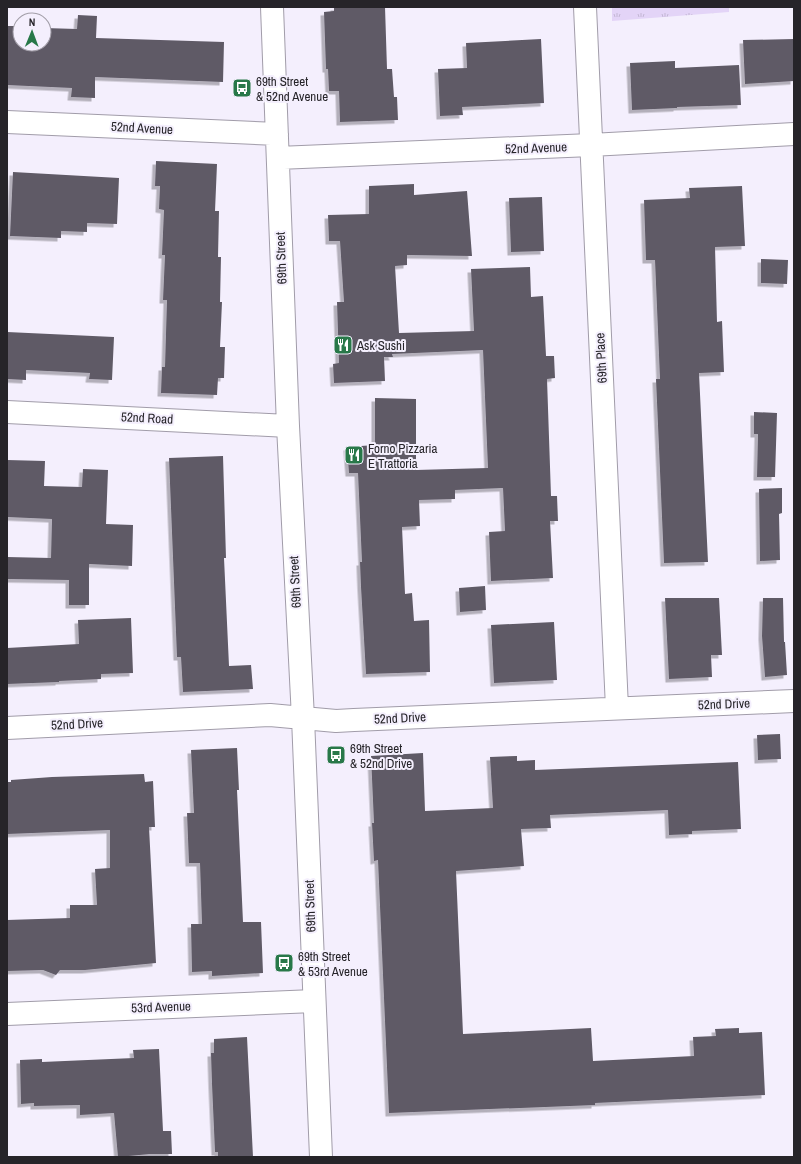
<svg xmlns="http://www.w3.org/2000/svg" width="801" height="1164" font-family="'Archivo Narrow',sans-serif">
	<defs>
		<pattern id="grass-tufts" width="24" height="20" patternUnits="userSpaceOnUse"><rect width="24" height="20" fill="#e3d4f7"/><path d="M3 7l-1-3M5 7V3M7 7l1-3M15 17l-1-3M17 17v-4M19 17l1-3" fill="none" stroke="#c3b6d4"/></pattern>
		<filter id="shadow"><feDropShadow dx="-3.5" dy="3.5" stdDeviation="0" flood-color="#0004"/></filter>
	</defs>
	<rect width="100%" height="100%" fill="#f4effd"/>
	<path fill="url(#grass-tufts)" d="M 612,7 L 729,7 L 729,12 L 612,21 Z"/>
	<path fill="#5f5a66" filter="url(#shadow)" d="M 334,7 L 385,7 L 387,69 L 392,69 L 394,97 L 397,97 L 398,120 L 340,122 L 339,91 L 329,91 L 328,69 L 326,69 L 324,12 L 334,11 Z
		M 78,15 L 97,16 L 96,38 L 224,42 L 223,82 L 95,77 L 95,98 L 71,97 L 72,88 L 7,85 L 7,26 L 20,26 L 20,44 L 44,44 L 44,28 L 77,29 Z
		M 541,39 L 544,103 L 462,107 L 463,115 L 440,116 L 438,69 L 467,68 L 466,43 Z
		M 794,39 L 794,81 L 745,84 L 743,40 Z
		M 675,61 L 675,68 L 739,65 L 741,105 L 677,107 L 677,108 L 632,110 L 630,63 Z
		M 156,161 L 217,164 L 215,211 L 219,211 L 218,257 L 221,257 L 220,302 L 222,302 L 220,347 L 225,347 L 224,378 L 218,378 L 217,395 L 161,393 L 162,367 L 165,367 L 167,300 L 163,300 L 165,255 L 162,255 L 164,210 L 159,209 L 160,186 L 155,186 Z
		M 13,172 L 119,178 L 117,224 L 87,223 L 87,232 L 61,231 L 61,238 L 10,236 Z
		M 414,184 L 414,195 L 467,191 L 472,256 L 407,255 L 407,265 L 395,266 L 399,333 L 474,331 L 471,269 L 530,267 L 531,297 L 543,296 L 546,356 L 554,356 L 555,378 L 547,379 L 551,496 L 557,496 L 558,521 L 550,521 L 553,578 L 491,581 L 489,532 L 505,531 L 503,488 L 455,490 L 455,499 L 419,500 L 420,526 L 402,527 L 405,594 L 412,593 L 414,621 L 429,620 L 430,672 L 366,674 L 361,587 L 360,562 L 362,562 L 358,473 L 349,473 L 347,447 L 375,445 L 375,398 L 416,399 L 416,470 L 488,468 L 483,350 L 392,354 L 393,357 L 384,357 L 385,381 L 334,383 L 333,364 L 339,363 L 337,302 L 344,302 L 340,241 L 329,241 L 328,215 L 369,214 L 369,186 Z
		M 742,186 L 745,246 L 715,247 L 717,322 L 722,321 L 724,372 L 699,373 L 708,562 L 664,563 L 656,379 L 660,379 L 655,260 L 646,260 L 644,200 L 690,198 L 689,188 Z
		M 542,197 L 544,251 L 511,252 L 509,198 Z
		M 761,259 L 788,260 L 787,284 L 761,283 Z
		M 7,332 L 114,337 L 112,380 L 89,379 L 90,373 L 26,370 L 26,380 L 7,379 Z
		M 754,412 L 777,413 L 775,477 L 757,477 L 758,434 L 754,434 Z
		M 223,456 L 226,558 L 224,558 L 229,666 L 251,665 L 253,689 L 183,692 L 181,657 L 177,657 L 169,458 Z
		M 7,460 L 45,461 L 44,486 L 82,487 L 83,469 L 108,470 L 106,524 L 133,525 L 132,566 L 89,564 L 89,605 L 69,605 L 69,580 L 7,579 L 7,557 L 51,558 L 52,519 L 7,517 Z
		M 782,488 L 782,513 L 779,514 L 780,560 L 760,561 L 759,489 Z
		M 485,586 L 486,610 L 460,612 L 459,588 Z
		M 665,598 L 719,598 L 722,655 L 711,655 L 712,677 L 669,679 Z
		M 763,598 L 783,598 L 784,642 L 785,642 L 787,675 L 765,677 L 762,636 Z
		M 131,618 L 133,673 L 101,674 L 101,679 L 59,681 L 59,682 L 7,684 L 7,648 L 79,644 L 78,620 Z
		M 554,622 L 557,680 L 494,683 L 491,625 Z
		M 780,734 L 781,759 L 758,760 L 757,735 Z
		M 237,748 L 239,790 L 237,790 L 243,922 L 261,922 L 263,973 L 212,976 L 212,971 L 192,972 L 191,924 L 202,924 L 200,863 L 189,863 L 187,813 L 194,813 L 191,750 Z
		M 423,753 L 425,811 L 493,808 L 490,757 L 517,756 L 517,761 L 535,760 L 535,770 L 738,762 L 741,829 L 692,831 L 692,834 L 669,835 L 668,810 L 550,815 L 551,828 L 521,829 L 524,866 L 456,871 L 463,1034 L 591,1028 L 593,1061 L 694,1056 L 693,1037 L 716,1036 L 715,1029 L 739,1028 L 739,1033 L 762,1032 L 765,1095 L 595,1103 L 595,1105 L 389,1113 L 378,860 L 374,861 L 372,823 L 374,823 L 371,756 Z
		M 144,774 L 145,782 L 153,781 L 155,827 L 149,827 L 156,963 L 85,970 L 60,970 L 56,975 L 43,970 L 7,971 L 7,920 L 70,918 L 70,905 L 97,905 L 95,869 L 110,868 L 110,830 L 7,834 L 7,782 L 11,782 L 11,780 L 52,777 Z
		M 247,1037 L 253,1157 L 218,1157 L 218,1152 L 215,1152 L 212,1084 L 211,1053 L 214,1053 L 214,1039 Z
		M 159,1049 L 163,1131 L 171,1131 L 172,1154 L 150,1154 L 118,1157 L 114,1113 L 80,1115 L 80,1105 L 34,1106 L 34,1103 L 21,1104 L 20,1060 L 42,1059 L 42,1062 L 134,1058 L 133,1050 Z"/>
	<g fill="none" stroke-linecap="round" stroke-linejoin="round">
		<defs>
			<path id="minor" d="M 272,7 L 288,426 L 303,718 L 321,1157
				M 585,7 L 617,708
				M 7,122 L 277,134
				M 278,158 L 591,145 L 794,134
				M 7,412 L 288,426
				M 7,728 L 270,715 L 336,721 L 354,720 L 794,701
				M 7,1014 L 314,1001"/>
		</defs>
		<use href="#minor" stroke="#a19ca9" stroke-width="24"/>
		<use href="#minor" stroke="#fff" stroke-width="22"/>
	</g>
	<defs>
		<symbol id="bus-square" viewBox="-11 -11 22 22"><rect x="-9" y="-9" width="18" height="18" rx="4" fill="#287849" stroke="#f4effd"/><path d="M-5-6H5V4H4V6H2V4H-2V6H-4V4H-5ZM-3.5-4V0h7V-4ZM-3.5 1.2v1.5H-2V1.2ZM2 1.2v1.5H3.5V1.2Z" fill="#fff"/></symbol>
		<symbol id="restaurant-square" viewBox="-11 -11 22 22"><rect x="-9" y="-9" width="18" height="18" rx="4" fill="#287849" stroke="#f4effd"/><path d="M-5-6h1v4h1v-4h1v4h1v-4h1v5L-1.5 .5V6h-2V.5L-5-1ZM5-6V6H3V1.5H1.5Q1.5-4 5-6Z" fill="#fff"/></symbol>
	</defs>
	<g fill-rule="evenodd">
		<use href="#bus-square" x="231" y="77" width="22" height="22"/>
		<use href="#restaurant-square" x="332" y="334" width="22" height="22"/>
		<use href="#restaurant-square" x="343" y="444" width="22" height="22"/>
		<use href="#bus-square" x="325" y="744" width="22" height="22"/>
		<use href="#bus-square" x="273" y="952" width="22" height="22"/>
	</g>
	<g text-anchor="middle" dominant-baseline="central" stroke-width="4" stroke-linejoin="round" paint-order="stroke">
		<g font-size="13" fill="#262429" stroke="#f4effd" text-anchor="start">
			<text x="256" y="81">69th Street<tspan x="256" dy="15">&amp; 52nd Avenue</tspan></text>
			<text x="357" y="345">Ask Sushi</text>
			<text x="368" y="448">Forno Pizzaria<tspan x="368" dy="15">E Trattoria</tspan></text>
			<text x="350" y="748">69th Street<tspan x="350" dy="15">&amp; 52nd Drive</tspan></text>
			<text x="298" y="956">69th Street<tspan x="298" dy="15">&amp; 53rd Avenue</tspan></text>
		</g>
		<g font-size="13" fill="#262429" stroke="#f4effd">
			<text transform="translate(142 128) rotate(3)">52nd Avenue</text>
			<text transform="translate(536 148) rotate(-2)">52nd Avenue</text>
			<text transform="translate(281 258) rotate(-92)">69th Street</text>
			<text transform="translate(601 358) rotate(-93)">69th Place</text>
			<text transform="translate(147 418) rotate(3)">52nd Road</text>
			<text transform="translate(295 582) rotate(-93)">69th Street</text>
			<text transform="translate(724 704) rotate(-2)">52nd Drive</text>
			<text transform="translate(400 718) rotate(-3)">52nd Drive</text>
			<text transform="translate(77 724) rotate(-3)">52nd Drive</text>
			<text transform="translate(310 906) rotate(-92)">69th Street</text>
			<text transform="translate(161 1007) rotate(-2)">53rd Avenue</text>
		</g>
	</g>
	<rect width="801" height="1164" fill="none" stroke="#262429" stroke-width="16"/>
	<g transform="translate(32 32) rotate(1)"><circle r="19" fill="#f4effd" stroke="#a29ea8"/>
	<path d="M0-3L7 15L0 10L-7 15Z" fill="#287849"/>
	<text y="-6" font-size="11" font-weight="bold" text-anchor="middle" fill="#262429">N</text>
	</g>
</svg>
